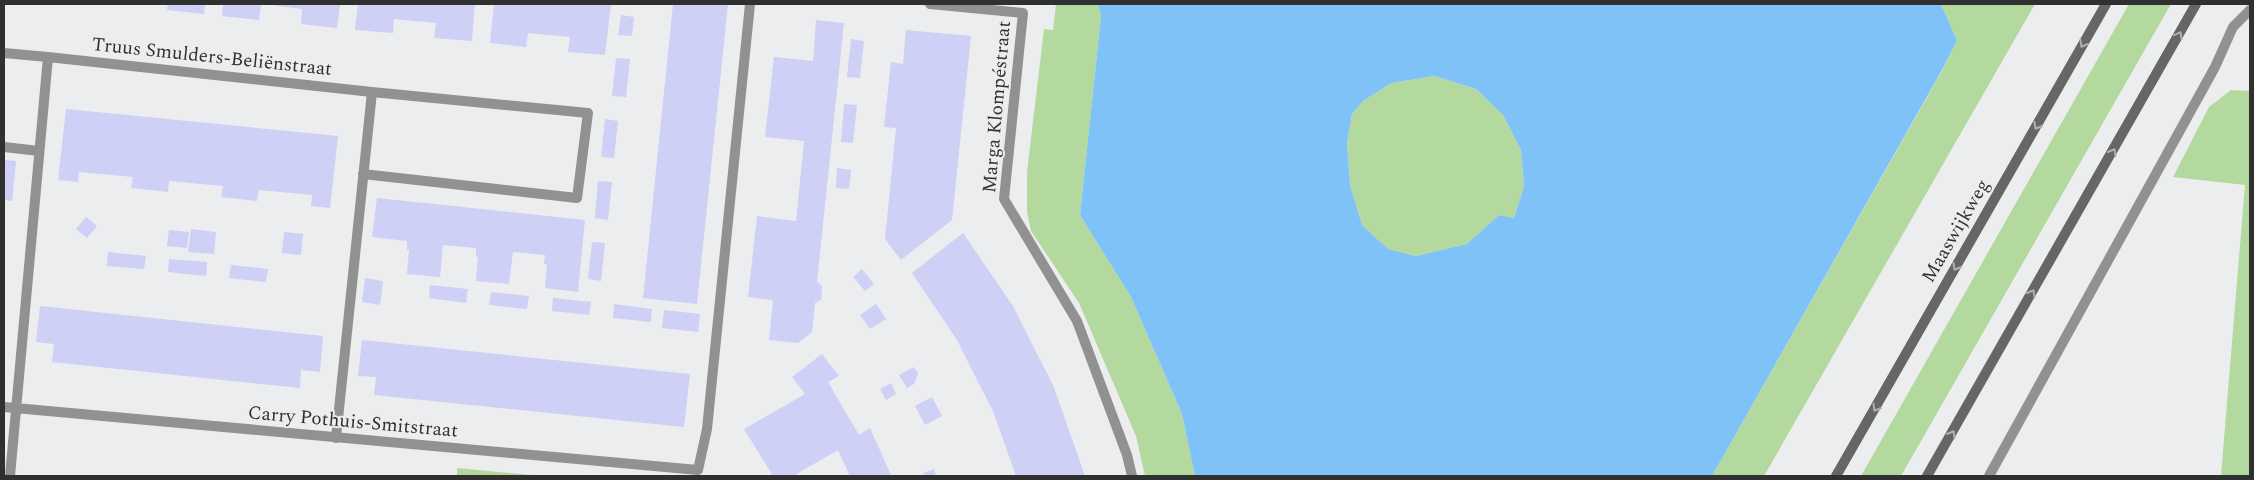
<svg xmlns="http://www.w3.org/2000/svg" width="2254" height="480" font-family="Spectral,serif">
	<rect width="100%" height="100%" fill="#ecedee"/>
	<path fill="#b4d99e" d="M 1056,4 L 1098,4 L 1101,16 L 1080,215 L 1131,297 L 1182,414 L 1195,476 L 1145,476 L 1136,436 L 1079,303 L 1031,231 L 1027,212 L 1027,172 L 1044,29 L 1053,30 Z
		M 1939,4 L 2035,4 L 1764,476 L 1712,476 L 1942,71 L 1957,41 L 1941,4 Z
		M 2129,4 L 2171,4 L 1901,476 L 1861,476 Z
		M 1435,76 L 1476,89 L 1503,115 L 1521,150 L 1524,187 L 1514,218 L 1499,215 L 1467,244 L 1416,256 L 1388,249 L 1362,225 L 1350,185 L 1347,143 L 1352,114 L 1363,101 L 1391,83 Z
		M 2231,90 L 2250,91 L 2250,476 L 2221,476 L 2245,185 L 2173,177 L 2209,107 Z
		M 457,468 L 541,476 L 457,476 Z"/>
	<path fill="#7ec2f8" fill-rule="evenodd" d="M 1098,4 L 1941,4 L 1957,41 L 1942,70 L 1712,476 L 1195,476 L 1182,414 L 1131,297 L 1080,215 L 1101,16 ZM 1435,76 L 1476,89 L 1503,115 L 1521,150 L 1524,187 L 1514,218 L 1499,215 L 1467,244 L 1416,256 L 1388,249 L 1362,225 L 1350,185 L 1347,143 L 1352,114 L 1363,101 L 1391,83 Z"/>
	<path fill="#ced0f6" d="M 168,4 L 205,4 L 204,14 L 167,10 Z
		M 223,4 L 261,4 L 259,20 L 222,16 Z
		M 264,4 L 340,4 L 337,28 L 301,24 L 302,9 Z
		M 358,4 L 475,4 L 472,41 L 434,38 L 436,23 L 394,19 L 393,33 L 355,30 Z
		M 494,4 L 611,4 L 605,55 L 568,52 L 570,37 L 528,33 L 526,47 L 490,43 Z
		M 673,4 L 728,4 L 697,304 L 643,298 Z
		M 621,15 L 634,17 L 632,36 L 618,35 Z
		M 816,20 L 844,23 L 817,282 L 822,286 L 821,300 L 815,303 L 812,332 L 798,343 L 769,340 L 773,300 L 748,297 L 757,216 L 796,221 L 804,141 L 765,137 L 774,57 L 813,61 Z
		M 906,30 L 971,36 L 952,220 L 901,260 L 885,239 L 896,128 L 884,127 L 891,62 L 903,64 Z
		M 851,39 L 864,41 L 860,78 L 847,77 Z
		M 616,58 L 630,59 L 626,97 L 612,96 Z
		M 844,104 L 857,105 L 853,143 L 841,142 Z
		M 66,109 L 338,136 L 330,208 L 311,206 L 312,195 L 259,190 L 257,201 L 221,197 L 223,186 L 169,181 L 168,192 L 131,188 L 133,177 L 79,172 L 78,182 L 58,180 Z
		M 605,119 L 618,121 L 614,158 L 601,157 Z
		M 4,160 L 16,161 L 12,201 L 4,200 Z
		M 837,168 L 851,170 L 849,189 L 836,188 Z
		M 598,181 L 612,182 L 608,220 L 595,218 Z
		M 377,198 L 585,220 L 578,292 L 545,288 L 547,264 L 544,264 L 545,255 L 513,252 L 509,284 L 476,281 L 478,257 L 476,257 L 476,248 L 443,245 L 440,277 L 407,274 L 409,250 L 407,250 L 407,241 L 372,237 Z
		M 86,217 L 97,226 L 87,238 L 76,229 Z
		M 191,229 L 216,232 L 214,254 L 188,252 Z
		M 169,230 L 189,232 L 187,248 L 167,246 Z
		M 284,232 L 303,234 L 301,255 L 282,253 Z
		M 963,233 L 1013,306 L 1033,346 L 1053,385 L 1085,476 L 1016,476 L 993,411 L 975,376 L 957,340 L 912,273 Z
		M 592,242 L 605,243 L 601,281 L 588,279 Z
		M 108,252 L 146,256 L 144,269 L 107,266 Z
		M 169,259 L 207,262 L 206,276 L 168,272 Z
		M 231,265 L 268,269 L 266,282 L 229,278 Z
		M 862,269 L 874,284 L 865,291 L 853,277 Z
		M 365,278 L 383,281 L 380,305 L 362,302 Z
		M 430,285 L 468,289 L 466,303 L 429,298 Z
		M 491,292 L 529,296 L 527,309 L 489,305 Z
		M 553,298 L 591,302 L 589,315 L 552,311 Z
		M 614,304 L 652,309 L 651,322 L 613,318 Z
		M 876,304 L 886,319 L 870,329 L 860,315 Z
		M 40,306 L 323,336 L 320,372 L 301,370 L 300,388 L 52,362 L 54,344 L 36,342 Z
		M 664,310 L 700,314 L 698,332 L 662,328 Z
		M 362,340 L 690,374 L 684,427 L 374,395 L 376,377 L 358,376 Z
		M 822,354 L 839,376 L 828,382 L 859,435 L 870,428 L 891,475 L 850,476 L 838,450 L 793,476 L 773,476 L 744,429 L 805,394 L 792,377 Z
		M 914,367 L 918,373 L 914,384 L 907,388 L 899,375 Z
		M 891,383 L 896,394 L 886,400 L 880,389 Z
		M 932,397 L 942,416 L 925,425 L 915,406 Z
		M 934,469 L 936,476 L 924,476 L 923,473 Z"/>
	<g fill="none" stroke-linecap="round" stroke-linejoin="round">
		<path stroke="#929191" stroke-width="10" d="M 1989,476 L 2215,67 L 2233,27 L 2250,10"/>
		<path stroke="#929191" stroke-width="10" d="M 930,4 L 1023,13 L 1004,199 L 1077,321 L 1127,455 L 1132,476
			M 4,53 L 48,57
			M 4,147 L 39,151
			M 363,174 L 577,198 L 588,113 L 372,92
			M 4,407 L 698,470
			M 698,470 L 707,429 L 750,4
			M 10,476 L 48,57 L 372,92 L 336,438"/>
		<path stroke="#676666" stroke-width="10" d="M 1836,476 L 2106,4
			M 1927,476 L 2196,4"/>
	</g>
	<defs><path id="oneway-chevron" d="M-2-3.5L2.5 0L-2 3.5" fill="none" stroke-width="1.6" stroke-linecap="round" stroke-linejoin="round" transform="scale(1.25)"/></defs>
	<g stroke="#b0b0b1">
		<use href="#oneway-chevron" transform="translate(2179 35) rotate(-61)"/>
		<use href="#oneway-chevron" transform="translate(2083 44) rotate(119)"/>
		<use href="#oneway-chevron" transform="translate(2037 126) rotate(120)"/>
		<use href="#oneway-chevron" transform="translate(2113 152) rotate(-60)"/>
		<use href="#oneway-chevron" transform="translate(1956 267) rotate(120)"/>
		<use href="#oneway-chevron" transform="translate(2032 293) rotate(-60)"/>
		<use href="#oneway-chevron" transform="translate(1876 408) rotate(120)"/>
		<use href="#oneway-chevron" transform="translate(1952 434) rotate(-60)"/>
	</g>
	<g text-anchor="middle" dominant-baseline="central" stroke-width="4" stroke-linejoin="round" paint-order="stroke">
		<g font-size="19" fill="#303031" stroke="#ecedee">
			<text transform="translate(212 57) rotate(6)">Truus Smulders-Beliënstraat</text>
			<text transform="translate(997 107) rotate(-85)">Marga Klompéstraat</text>
			<text transform="translate(1956 231) rotate(-60)">Maaswijkweg</text>
			<text transform="translate(353 422) rotate(5)">Carry Pothuis-Smitstraat</text>
		</g>
	</g>
	<rect width="2254" height="480" fill="none" stroke="#303031" stroke-width="10"/>
</svg>
